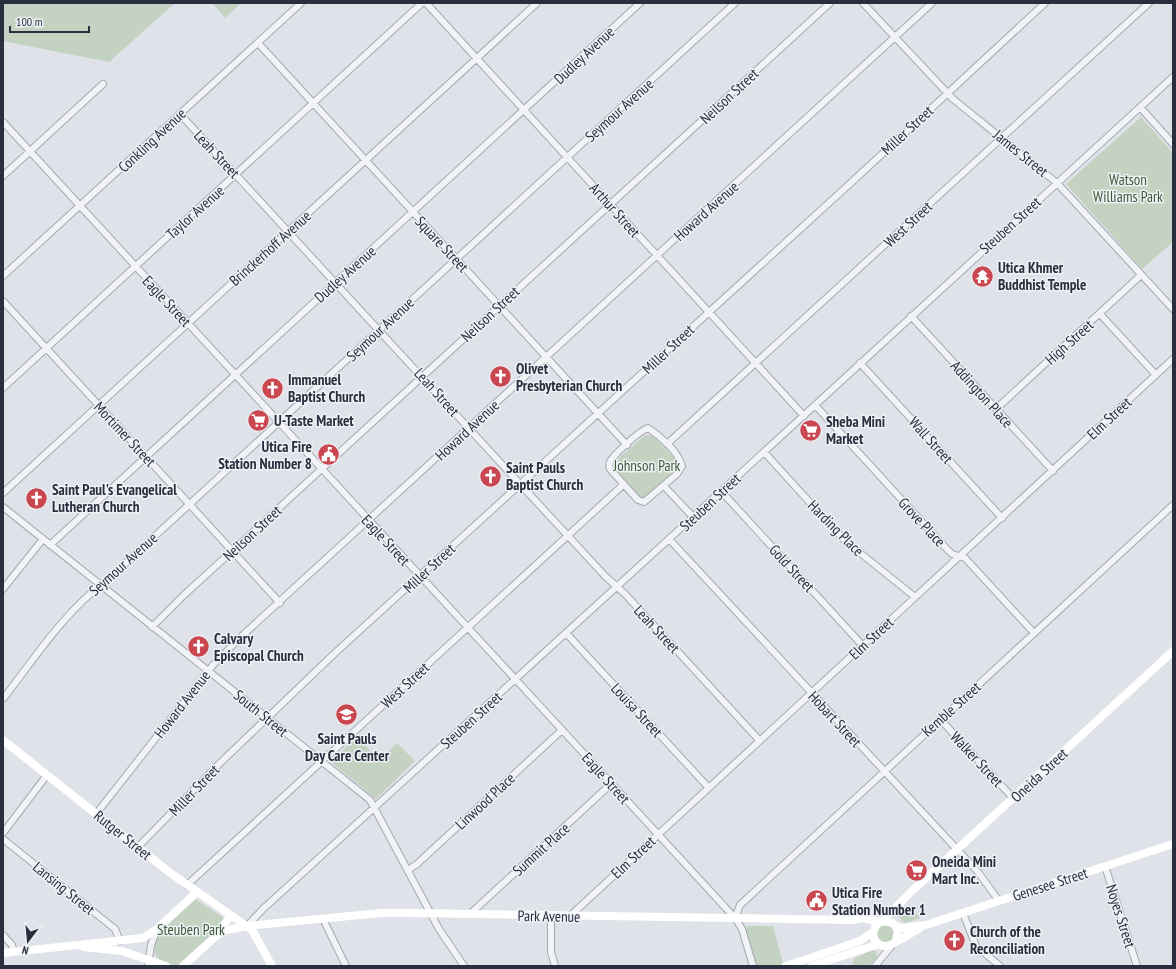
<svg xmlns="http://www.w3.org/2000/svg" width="1176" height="969" font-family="'PT Sans Narrow',sans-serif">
	<rect width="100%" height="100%" fill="#dfe2e8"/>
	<path fill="#c3d2c1" d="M 3,3 L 175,3 L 109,62 L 3,41 Z
		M 212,3 L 241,3 L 225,18 Z
		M 1141,117 L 1173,153 L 1173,242 L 1142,269 L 1066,184 Z
		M 645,435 L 653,436 L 678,462 L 675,472 L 644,498 L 638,497 L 614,468 L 619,458 Z
		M 357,736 L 379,761 L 397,743 L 415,761 L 376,799 L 331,762 Z
		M 194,898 L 225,919 L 218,930 L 185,961 L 179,965 C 172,965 163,964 158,958 C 142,941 183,910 194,898 Z
		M 909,905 L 920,918 L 905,923 L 898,916 Z
		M 886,921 L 899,934 L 885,946 L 873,932 Z
		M 747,926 L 773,926 L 783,964 L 777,966 L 757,966 L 746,930 Z
		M 872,950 L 876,951 L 877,958 L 868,966 L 854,966 L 852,963 L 855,958 Z"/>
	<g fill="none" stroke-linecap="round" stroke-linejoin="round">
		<defs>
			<path id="street" d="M 426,3 L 804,416
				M 863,3 L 953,99 L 1057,183 L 1173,309
				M 258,43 L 627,445
				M 1140,107 L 1173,144
				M 180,114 L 520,484 L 606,577 L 625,594 L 759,740
				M 3,122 L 735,918 L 742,929 L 753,966
				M 3,176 L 103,84
				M 3,276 L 301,3
				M 3,301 L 280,603
				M 1100,314 L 1156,375
				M 911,316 L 1053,471
				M 860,363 L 1002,518
				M 3,388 L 422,3
				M 815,405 L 945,547 L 952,554 L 965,558 L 1034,633
				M 996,409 L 1141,275
				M 648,428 C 660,436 678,451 682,466 L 677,474 L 644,502 L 638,500 L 610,469 C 609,466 609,463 611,460 C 617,452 639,431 648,428 Z
				M 667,444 L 1149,3
				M 764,452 L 844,540 L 915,597
				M 664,486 L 693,517
				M 721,491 L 863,646
				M 3,493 L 537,3
				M 3,507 L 370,800 L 439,929 L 464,966
				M 669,539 L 978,872 L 999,901
				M 50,545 L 640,3
				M 3,589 L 43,539
				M 152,627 L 183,596 L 830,3
				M 566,633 L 708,787
				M 3,699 C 34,659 65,611 106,581 L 735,3
				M 940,719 L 1013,798
				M 96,814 L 213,665 L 244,634 L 932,3
				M 3,833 L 47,775
				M 3,839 L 115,929 L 120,941
				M 138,847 L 217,766 L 335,653 L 854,180 L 1045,3
				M 1105,866 L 1137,966
				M 408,870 L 417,864 L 562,730
				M 187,885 L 623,485
				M 963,913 L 976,946 L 1000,966
				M 470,914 L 611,784
				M 551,916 L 551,952 L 555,966
				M 570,916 L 1173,359
				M 735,918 L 740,905 L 1173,505
				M 323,919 L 346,966
				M 247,926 L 263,909 L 669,539 L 1173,77
				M 3,935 L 12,945 L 14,952
				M 148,966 L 151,945 L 157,929
				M 875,966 L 893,944"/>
		</defs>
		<use href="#street" stroke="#a5a9b2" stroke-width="8"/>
		<use href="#street" stroke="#f2f3f6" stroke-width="6"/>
		<path stroke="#fff" stroke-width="8" d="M 3,740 L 169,872 L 252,930 L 272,966
			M 882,921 L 914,889 L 1173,651
			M 896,926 L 902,928 L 926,925 L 1173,844
			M 217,934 L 231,915
			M 896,941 L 898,930 L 893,923 L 882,921 C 869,927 871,947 887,946 C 891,946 914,931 920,928
			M 84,947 L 122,951 L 166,966
			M 3,953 L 143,938 L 157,929 L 197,892
			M 183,966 L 216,936 L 227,930 L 247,926 L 381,913 L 409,913 L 852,920 L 862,918 L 881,922
			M 786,966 L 860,941 L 873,932
			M 812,966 L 879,944"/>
	</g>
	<defs>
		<symbol id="temple-disc" viewBox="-11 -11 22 22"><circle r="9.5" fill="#ca474f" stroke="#eff1f6"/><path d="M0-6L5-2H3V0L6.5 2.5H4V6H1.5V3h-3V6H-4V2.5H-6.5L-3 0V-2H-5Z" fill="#fff"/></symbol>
		<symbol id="church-disc" viewBox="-11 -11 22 22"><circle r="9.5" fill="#ca474f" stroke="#eff1f6"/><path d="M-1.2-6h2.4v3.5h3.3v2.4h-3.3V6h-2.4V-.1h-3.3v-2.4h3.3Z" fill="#fff"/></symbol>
		<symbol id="supermarket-disc" viewBox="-11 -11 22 22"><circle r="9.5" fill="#ca474f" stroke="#eff1f6"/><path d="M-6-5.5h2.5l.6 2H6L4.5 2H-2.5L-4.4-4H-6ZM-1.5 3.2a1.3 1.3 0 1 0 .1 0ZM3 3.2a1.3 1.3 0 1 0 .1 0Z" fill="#fff"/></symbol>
		<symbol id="civic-disc" viewBox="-11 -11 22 22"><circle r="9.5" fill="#ca474f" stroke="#eff1f6"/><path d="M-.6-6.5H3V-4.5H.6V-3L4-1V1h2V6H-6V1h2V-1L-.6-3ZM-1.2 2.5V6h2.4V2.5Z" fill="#fff"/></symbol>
		<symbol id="school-disc" viewBox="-11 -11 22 22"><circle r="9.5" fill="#ca474f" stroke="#eff1f6"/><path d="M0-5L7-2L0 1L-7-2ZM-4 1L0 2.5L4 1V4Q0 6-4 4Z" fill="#fff"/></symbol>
	</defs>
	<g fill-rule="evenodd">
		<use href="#temple-disc" x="970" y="264" width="25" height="25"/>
		<use href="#church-disc" x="488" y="364" width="25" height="25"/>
		<use href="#church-disc" x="260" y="376" width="25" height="25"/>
		<use href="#supermarket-disc" x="246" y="408" width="25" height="25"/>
		<use href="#supermarket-disc" x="798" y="418" width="25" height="25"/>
		<use href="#civic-disc" x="316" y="442" width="25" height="25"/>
		<use href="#church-disc" x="478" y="464" width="25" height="25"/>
		<use href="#church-disc" x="24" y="486" width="25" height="25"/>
		<use href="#church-disc" x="186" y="634" width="25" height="25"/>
		<use href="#school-disc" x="334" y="702" width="25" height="25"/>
		<use href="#supermarket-disc" x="904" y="858" width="25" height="25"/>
		<use href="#civic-disc" x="804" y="888" width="25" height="25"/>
		<use href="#church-disc" x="942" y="928" width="25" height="25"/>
	</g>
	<g text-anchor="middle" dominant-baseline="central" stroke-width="3" stroke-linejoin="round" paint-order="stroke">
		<g font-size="15" fill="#292f3f" stroke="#eff1f6">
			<text transform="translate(584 55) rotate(-43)">Dudley Avenue</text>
			<text transform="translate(729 96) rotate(-43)">Neilson Street</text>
			<text transform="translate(619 110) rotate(-42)">Seymour Avenue</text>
			<text transform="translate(907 130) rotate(-43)">Miller Street</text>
			<text transform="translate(152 140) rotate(-43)">Conkling Avenue</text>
			<text transform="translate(1021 153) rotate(39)">James Street</text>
			<text transform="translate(217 154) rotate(47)">Leah Street</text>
			<text transform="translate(615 210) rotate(48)">Arthur Street</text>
			<text transform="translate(706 211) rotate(-42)">Howard Avenue</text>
			<text transform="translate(195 212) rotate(-42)">Taylor Avenue</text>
			<text transform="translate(908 224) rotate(-43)">West Street</text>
			<text transform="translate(1010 225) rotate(-42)">Steuben Street</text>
			<text transform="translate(442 244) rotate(47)">Square Street</text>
			<text transform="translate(270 248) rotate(-42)">Brinckerhoff Avenue</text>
			<text transform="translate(345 274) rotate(-42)">Dudley Avenue</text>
			<text transform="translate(167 301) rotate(47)">Eagle Street</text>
			<text transform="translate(490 314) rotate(-43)">Neilson Street</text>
			<text transform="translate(380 329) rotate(-43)">Seymour Avenue</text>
			<text transform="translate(1069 342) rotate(-42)">High Street</text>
			<text transform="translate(668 349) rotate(-43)">Miller Street</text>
			<text transform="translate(437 392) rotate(48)">Leah Street</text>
			<text transform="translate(982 394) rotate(48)">Addington Place</text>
			<text transform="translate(1109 418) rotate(-43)">Elm Street</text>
			<text transform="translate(467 430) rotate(-43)">Howard Avenue</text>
			<text transform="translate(125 434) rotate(47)">Mortimer Street</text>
			<text transform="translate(931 440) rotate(48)">Wall Street</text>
			<text transform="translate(710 502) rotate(-43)">Steuben Street</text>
			<text transform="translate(922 522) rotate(47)">Grove Place</text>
			<text transform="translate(836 528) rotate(45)">Harding Place</text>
			<text transform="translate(252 533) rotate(-43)">Neilson Street</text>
			<text transform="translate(386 540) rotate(47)">Eagle Street</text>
			<text transform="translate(123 564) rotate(-42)">Seymour Avenue</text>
			<text transform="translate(429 568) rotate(-43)">Miller Street</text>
			<text transform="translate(792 568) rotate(47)">Gold Street</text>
			<text transform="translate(657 629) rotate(47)">Leah Street</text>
			<text transform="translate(871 638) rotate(-43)">Elm Street</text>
			<text transform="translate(405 685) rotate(-43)">West Street</text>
			<text transform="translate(182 704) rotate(-52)">Howard Avenue</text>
			<text transform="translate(951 709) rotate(-42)">Kemble Street</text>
			<text transform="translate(637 710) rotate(47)">Louisa Street</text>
			<text transform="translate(261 713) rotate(39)">South Street</text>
			<text transform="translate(835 719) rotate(47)">Hobart Street</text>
			<text transform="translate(471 720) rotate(-42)">Steuben Street</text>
			<text transform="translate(977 759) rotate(47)">Walker Street</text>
			<text transform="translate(1039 775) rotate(-43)">Oneida Street</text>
			<text transform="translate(606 778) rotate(48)">Eagle Street</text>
			<text transform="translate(194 790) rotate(-46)">Miller Street</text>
			<text transform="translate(485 801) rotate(-43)">Linwood Place</text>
			<text transform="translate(123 835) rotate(39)">Rutger Street</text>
			<text transform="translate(541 849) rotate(-42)">Summit Place</text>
			<text transform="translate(633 857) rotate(-43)">Elm Street</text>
			<text transform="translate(1050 884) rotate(-18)">Genesee Street</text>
			<text transform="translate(64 888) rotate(39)">Lansing Street</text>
			<text transform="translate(549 916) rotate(1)">Park Avenue</text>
			<text transform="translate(1121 916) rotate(72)">Noyes Street</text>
		</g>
		<g font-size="15" fill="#3a5a36" stroke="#eff1f6">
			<text x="1128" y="179">Watson<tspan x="1128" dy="17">Williams Park</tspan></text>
			<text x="647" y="465">Johnson Park</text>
			<text x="191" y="929">Steuben Park</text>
		</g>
		<g font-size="15" font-weight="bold" fill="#292f3f" stroke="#eff1f6" text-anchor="start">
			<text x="998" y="267">Utica Khmer<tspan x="998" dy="17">Buddhist Temple</tspan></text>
			<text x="516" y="368">Olivet<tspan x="516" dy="17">Presbyterian Church</tspan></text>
			<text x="288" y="379">Immanuel<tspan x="288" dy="17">Baptist Church</tspan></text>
			<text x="274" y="420">U-Taste Market</text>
			<text x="826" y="421">Sheba Mini<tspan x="826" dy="17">Market</tspan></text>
			<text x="312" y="446" text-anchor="end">Utica Fire<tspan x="312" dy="17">Station Number 8</tspan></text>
			<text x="506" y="467">Saint Pauls<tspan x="506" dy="17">Baptist Church</tspan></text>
			<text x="52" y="489">Saint Paul's Evangelical<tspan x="52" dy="17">Lutheran Church</tspan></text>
			<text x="214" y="638">Calvary<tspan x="214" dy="17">Episcopal Church</tspan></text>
			<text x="347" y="738" text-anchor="middle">Saint Pauls<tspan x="347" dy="17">Day Care Center</tspan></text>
			<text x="932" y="861">Oneida Mini<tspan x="932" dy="17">Mart Inc.</tspan></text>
			<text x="832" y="892">Utica Fire<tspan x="832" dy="17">Station Number 1</tspan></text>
			<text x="970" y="931">Church of the<tspan x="970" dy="17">Reconciliation</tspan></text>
		</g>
	</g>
	<rect width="1176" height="969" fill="none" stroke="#292f3f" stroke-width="8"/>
	<g transform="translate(28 941) rotate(196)" stroke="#eff1f6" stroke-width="3" paint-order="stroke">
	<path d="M0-3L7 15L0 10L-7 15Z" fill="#292f3f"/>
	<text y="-6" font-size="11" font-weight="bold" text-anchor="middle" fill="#292f3f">N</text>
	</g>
	<path d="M10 26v6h79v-6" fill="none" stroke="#292f3f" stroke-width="2"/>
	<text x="16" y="26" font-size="12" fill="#292f3f" stroke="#eff1f6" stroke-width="3" paint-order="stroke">100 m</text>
</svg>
